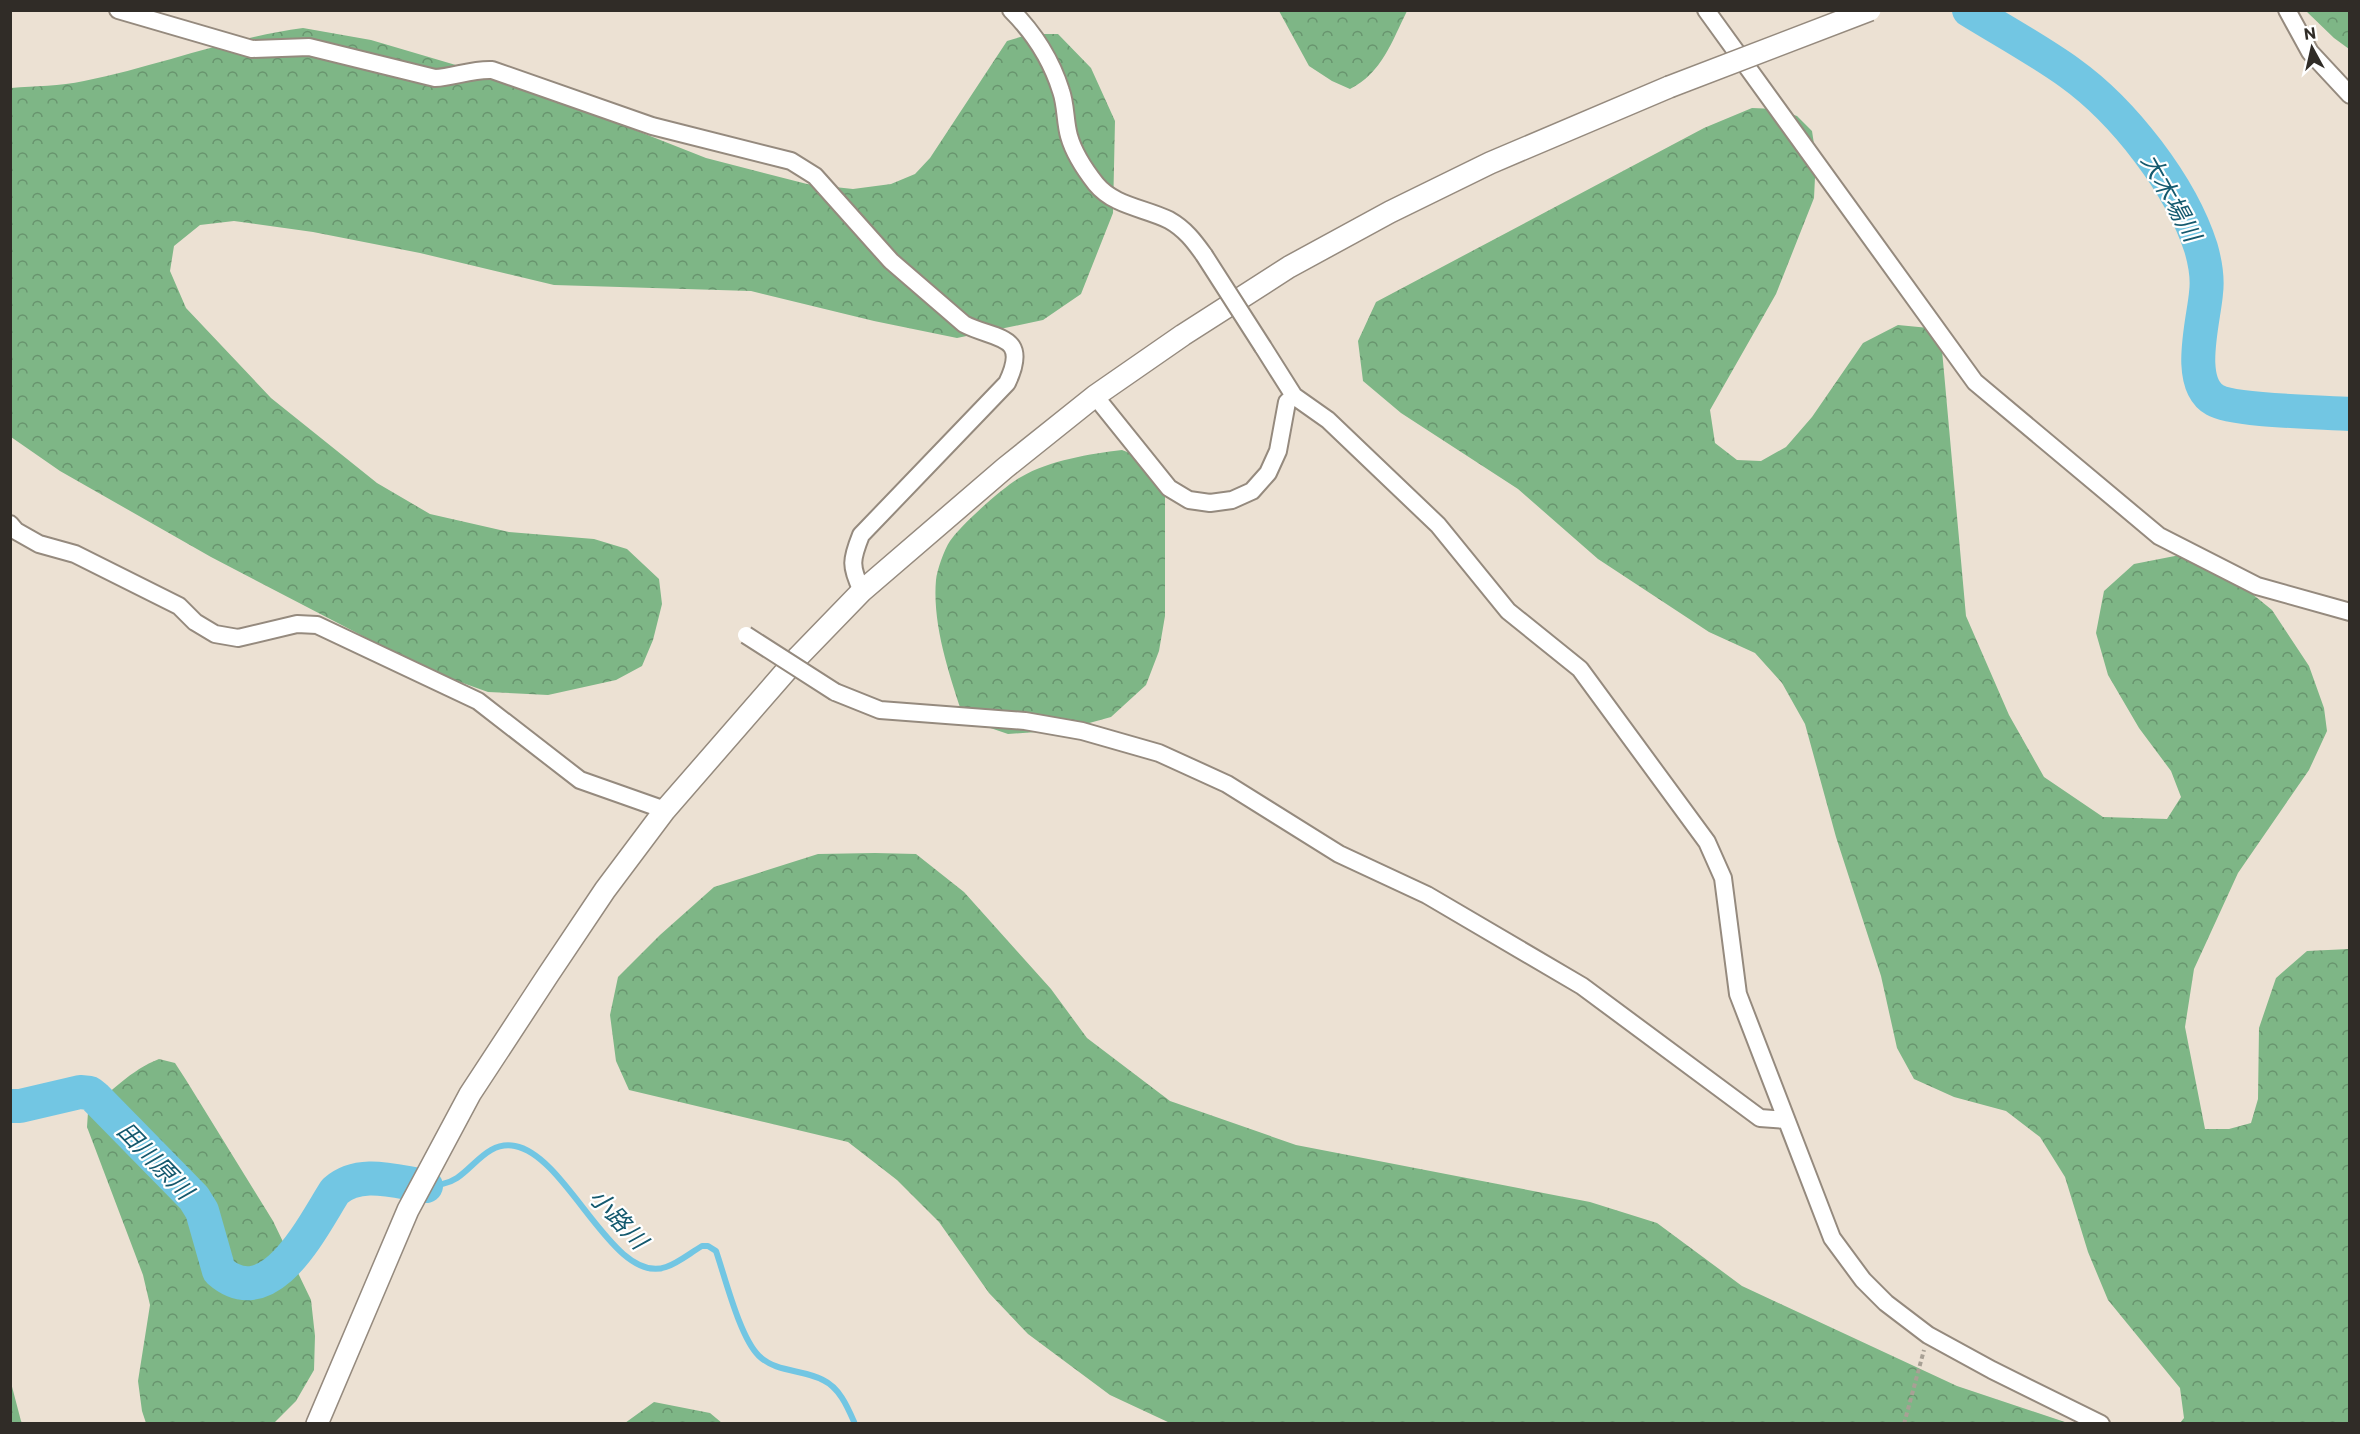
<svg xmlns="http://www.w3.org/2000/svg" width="2360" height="1434" font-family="Commissioner,'Noto Sans JP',sans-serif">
	<defs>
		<pattern id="forest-crowns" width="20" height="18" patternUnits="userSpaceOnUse" patternTransform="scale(1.5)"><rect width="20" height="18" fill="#7eb686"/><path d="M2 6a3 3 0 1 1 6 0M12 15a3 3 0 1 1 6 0" fill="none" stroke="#68946e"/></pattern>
	</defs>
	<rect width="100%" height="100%" fill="#ece1d3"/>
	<path fill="url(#forest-crowns)" d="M 1279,11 L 1407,11 C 1392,41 1382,73 1350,89 L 1332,81 L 1309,66 Z
		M 2306,11 L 2349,11 L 2349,49 L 2334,38 Z
		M 303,28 L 371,40 L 513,82 L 706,158 L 807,184 L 853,189 L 891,184 L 915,174 L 930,158 L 1007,41 L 1030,34 L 1058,34 L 1091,68 L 1115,121 L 1113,213 L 1081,294 L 1043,320 L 957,338 L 874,321 L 751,291 L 554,285 L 420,253 L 313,232 L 234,221 L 200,225 L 174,246 L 170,271 L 186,308 L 271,398 L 377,483 L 430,514 L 509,532 L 594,539 L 627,549 L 659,579 L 662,604 L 653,640 L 642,666 L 616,680 L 548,695 L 488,692 L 432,672 L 211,557 L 60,471 L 11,437 L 11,88 C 35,86 60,86 84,81 C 158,66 228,38 303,28 Z
		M 1752,108 L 1776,109 L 1797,116 L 1812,131 L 1816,157 L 1814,198 L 1776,294 L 1710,410 L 1715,443 L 1737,460 L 1761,461 L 1786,447 L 1812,417 L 1863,343 L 1898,325 L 1929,328 L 1942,350 L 1966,616 L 2009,715 L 2044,777 L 2103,817 L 2167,819 L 2181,797 L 2171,771 L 2139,728 L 2108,675 L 2096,633 L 2104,591 L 2134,564 L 2180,555 L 2219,567 L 2272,610 L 2309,666 L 2324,708 L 2327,731 L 2309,770 L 2238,873 L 2194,969 L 2185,1027 L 2205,1129 L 2229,1129 L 2251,1123 L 2258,1099 L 2259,1028 L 2276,978 L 2307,951 L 2349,949 L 2349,1423 L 2180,1423 L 2184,1418 L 2180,1388 L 2108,1300 L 2088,1252 L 2065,1177 L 2040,1137 L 2006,1111 L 1954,1097 L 1914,1079 L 1897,1048 L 1881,976 L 1836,837 L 1805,724 L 1782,683 L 1755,653 L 1709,632 L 1598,559 L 1518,489 L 1401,413 L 1363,381 L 1358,341 L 1376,302 L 1704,128 Z
		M 1122,450 L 1156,463 L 1165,483 L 1165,616 L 1159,651 L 1146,685 L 1111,717 L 1064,730 L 1008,734 L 964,719 C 950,677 932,625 936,580 C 937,570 944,550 950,541 C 961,525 1004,486 1021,477 C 1050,460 1090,454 1122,450 Z
		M 875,853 L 916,854 L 964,892 L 1051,989 L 1087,1038 L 1170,1101 L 1296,1145 L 1590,1202 L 1657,1223 L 1742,1286 L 1957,1386 L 2068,1423 L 1170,1423 L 1110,1395 L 1028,1334 L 989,1293 L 939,1222 L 897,1180 L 848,1142 L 629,1090 L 616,1061 L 610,1015 L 618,977 L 660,935 L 714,887 L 818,854 Z
		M 159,1059 L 175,1063 L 186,1080 L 273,1221 L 311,1300 L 315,1336 L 314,1370 L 296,1401 L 274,1423 L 146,1423 L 142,1411 L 138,1381 L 150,1305 L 143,1275 L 87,1127 L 88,1112 C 110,1092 131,1070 159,1059 Z
		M 10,1379 L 21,1421 L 22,1423 L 11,1423 Z
		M 654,1402 L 710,1413 L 722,1423 L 625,1423 Z"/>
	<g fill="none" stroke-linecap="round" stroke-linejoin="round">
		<path stroke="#72c6e3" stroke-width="6" d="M 427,1186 C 438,1185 448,1184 457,1178 C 476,1165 489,1141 515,1146 C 568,1156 613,1286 666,1267 C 678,1263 690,1253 702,1246 L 708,1246 L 716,1251 C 725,1277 740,1338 759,1356 C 777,1373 803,1369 823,1380 C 840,1388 848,1408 855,1424"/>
		<path stroke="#72c6e3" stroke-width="34" d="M 1969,10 C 2003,31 2038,50 2070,73 C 2123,111 2181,185 2201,248 C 2205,262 2208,278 2206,293 C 2204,320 2185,383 2215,400 C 2233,411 2323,412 2350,414
			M 10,1106 L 20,1106 L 80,1092 L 90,1093 L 95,1097 L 194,1198 L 202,1211 L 219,1271 C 270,1316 313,1225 335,1191 C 360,1169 396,1182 426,1186"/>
		<defs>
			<path id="minor" d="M 118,10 L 252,49 L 309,47 L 435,78 C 454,77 472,69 492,70 L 652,126 L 791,161 L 815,176 L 891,261 L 964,324 C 994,340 1031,333 1007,383 L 861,535 C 851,560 850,566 862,591
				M 1011,10 C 1035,34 1051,59 1061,91 C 1066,105 1065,122 1069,136 C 1074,154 1085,170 1096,184 C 1114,206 1145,208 1169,220 C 1185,229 1194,241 1204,255
				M 1706,10 L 1975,382 L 2159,536 L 2257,586 L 2350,612
				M 2287,10 L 2310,52 L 2350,95
				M 1263,347 L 1294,396 L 1328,420 L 1438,525 L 1508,611 L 1580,669 L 1707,842 L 1723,878 L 1738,994 L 1832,1238 L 1863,1280 L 1886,1303 L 1928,1335 L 1992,1370 L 2101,1424
				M 1095,396 L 1169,488 L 1189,500 L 1210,503 L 1232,500 L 1252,491 L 1268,473 L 1278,451 L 1287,402 L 1294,396
				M 10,524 L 16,531 L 39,544 L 75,554 L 179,606 L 195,622 L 215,634 L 238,638 L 297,624 L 317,625 L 478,701 L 580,780 L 665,810
				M 835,692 L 880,710 L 1025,721 L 1082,731 L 1159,753 L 1227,784 L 1339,854 L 1427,895 L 1582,986 L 1760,1118 L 1786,1120"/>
			<path id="tertiary" d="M 317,1424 L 408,1210 L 470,1094 L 548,975 L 605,890 L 665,810 L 799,656 L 862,591 L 1005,468 L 1095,396 L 1183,335 L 1289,267 L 1390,212 L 1490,163 L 1669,87"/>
		</defs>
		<use href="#minor" stroke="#958a7e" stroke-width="20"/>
		<use href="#tertiary" stroke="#958a7e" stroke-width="24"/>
		<path stroke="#a8a095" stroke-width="4" stroke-dasharray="4.5 3" stroke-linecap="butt" d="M 1904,1424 L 1924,1350"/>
		<use href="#minor" stroke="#fff" stroke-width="16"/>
		<use href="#tertiary" stroke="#fff" stroke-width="21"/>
		<defs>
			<path id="minor-bridge" d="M 1204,255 L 1263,347
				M 746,635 L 835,692"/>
			<path id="tertiary-bridge" d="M 1669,87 L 1870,10"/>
		</defs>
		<use href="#minor-bridge" stroke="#958a7e" stroke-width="20" stroke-linecap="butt"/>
		<use href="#tertiary-bridge" stroke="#958a7e" stroke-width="24" stroke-linecap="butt"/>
		<use href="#minor-bridge" stroke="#fff" stroke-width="16"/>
		<use href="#tertiary-bridge" stroke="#fff" stroke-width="21"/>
	</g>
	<g text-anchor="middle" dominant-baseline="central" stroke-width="4.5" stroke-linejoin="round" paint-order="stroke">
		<g font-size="24" font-style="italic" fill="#14596e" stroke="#fff">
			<text transform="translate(2172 197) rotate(61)">大木場川</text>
			<text transform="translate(156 1160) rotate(46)">田川原川</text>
			<text transform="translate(619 1218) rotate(47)">小路川</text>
		</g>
	</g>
	<rect width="2360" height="1434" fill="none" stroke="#302c27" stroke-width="24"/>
	<g transform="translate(2312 48) rotate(352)" stroke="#ffffff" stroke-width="4.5" paint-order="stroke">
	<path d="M0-4.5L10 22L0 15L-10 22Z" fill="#302c27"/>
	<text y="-9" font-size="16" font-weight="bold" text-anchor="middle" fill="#302c27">N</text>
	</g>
</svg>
